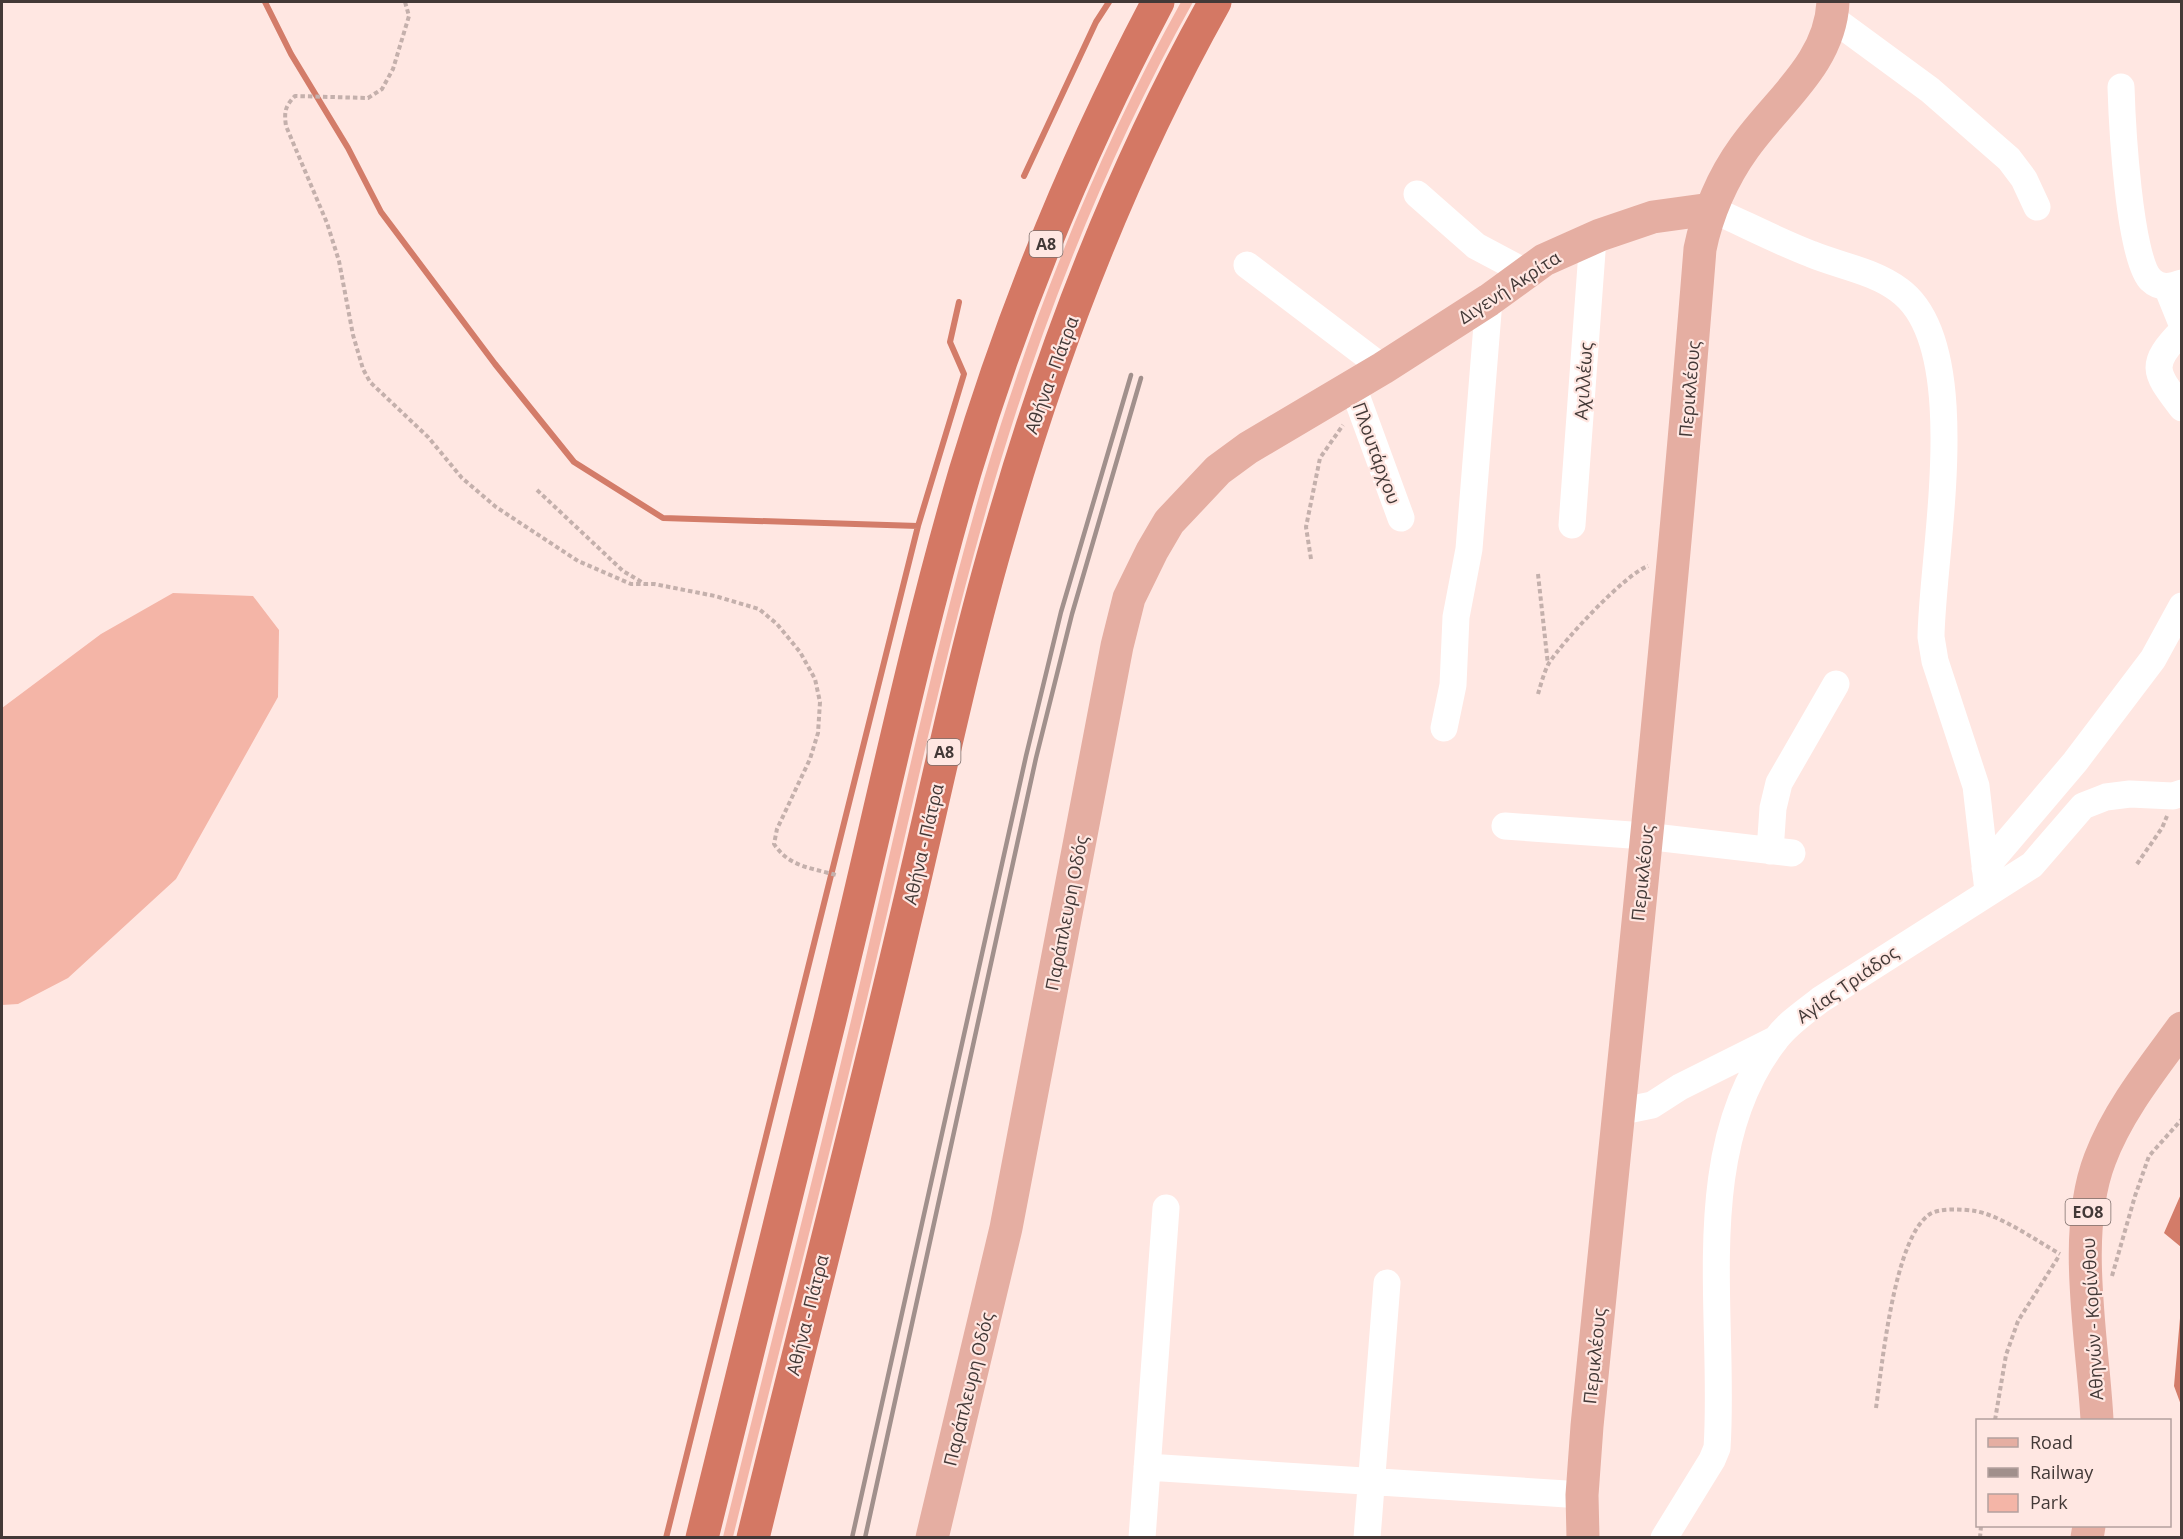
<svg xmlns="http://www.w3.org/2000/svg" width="2183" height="1539" font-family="'Open Sans',sans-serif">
	<rect width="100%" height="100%" fill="#ffe7e2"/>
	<path fill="#f4b5a7" d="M 1181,2 L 1193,2 C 1102,165 1032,345 982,525 C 941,670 910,818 875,965 C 830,1156 780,1346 733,1537 L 723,1537 C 770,1344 821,1151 866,957 C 903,797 938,636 984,479 C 1032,317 1099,149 1181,2 Z
		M 173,593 L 253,596 L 279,630 L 278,697 L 176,879 L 68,978 L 18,1004 L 2,1005 L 2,708 L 101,634 Z"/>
	<path fill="#d37c69" d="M 2181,1194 L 2182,1247 L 2181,1247 L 2164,1233 Z
		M 2181,1307 L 2181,1405 L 2174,1386 Z"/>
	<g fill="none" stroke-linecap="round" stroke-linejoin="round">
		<path stroke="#d37c69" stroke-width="6" d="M 265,2 L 291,54 L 348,148 L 381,212 L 495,364 L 574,462 L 663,518 L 918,526
			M 1024,176 L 1096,22 L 1109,2
			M 666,1538 L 918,526 L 964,374 L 950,342 L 959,302"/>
		<path stroke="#c4b0ac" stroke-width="4" stroke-dasharray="4.5 3" stroke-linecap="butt" d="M 405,2 L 409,16 L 393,69 L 382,89 L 368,98 L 295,96 C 285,106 284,112 286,126 L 327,223 L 339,261 L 353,335 L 363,369 L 370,382 L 428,437 L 462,478 L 496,507 L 578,561 L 631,584 L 654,584 L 715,596 L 759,609 L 777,624 L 800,652 L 815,679 L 820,702 L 818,733 L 810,759 L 777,829 L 774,844 C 789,867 812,868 836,875
			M 537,490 L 623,571 L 645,584
			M 1311,559 L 1306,527 L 1320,458 L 1343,425
			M 1538,574 L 1548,665
			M 1538,694 C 1541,684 1544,672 1549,663 C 1564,640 1624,575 1648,566
			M 2137,864 L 2162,828 L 2167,816
			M 2112,1276 L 2135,1196 L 2149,1156 L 2182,1119
			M 1876,1408 C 1882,1366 1894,1237 1930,1214 C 1940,1208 1962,1209 1975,1211 C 2000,1215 2037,1241 2060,1254
			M 1995,1420 L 2006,1355 L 2018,1321 L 2059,1256
			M 1980,1538 L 1981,1526"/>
		<path stroke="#fff" stroke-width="27" d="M 1832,18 L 1930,90 L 2009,159 L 2024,179 L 2037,207
			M 2121,87 C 2122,121 2129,260 2151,280 C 2160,289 2171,287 2182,283
			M 1417,194 L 1476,246 L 1525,272
			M 1711,209 C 1745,224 1777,241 1811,254 C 1840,266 1874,271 1899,290 C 1975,345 1932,553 1931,637 L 1935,661 L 1976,786 L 1988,891
			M 1247,265 L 1383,368
			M 2167,287 L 2182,324
			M 2182,331 C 2148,366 2155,372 2182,408
			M 1353,387 L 1401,518
			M 1572,525 L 1593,238
			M 1444,728 L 1453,685 L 1456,617 L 1469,549 L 1489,300
			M 1505,826 L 1645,836 L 1792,853
			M 1770,851 L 1773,808 L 1779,783 L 1836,684
			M 1985,868 L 2075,762 L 2153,659 L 2182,606
			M 1618,1112 L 1652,1105 L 1680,1087 L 1774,1040
			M 1147,1467 L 1582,1495
			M 1142,1538 L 1166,1208
			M 1367,1538 L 1387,1283
			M 1664,1538 L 1712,1460 L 1717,1448 C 1726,1317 1688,1150 1776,1039 C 1788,1023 1805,1012 1820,1000 L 2032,865 L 2083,806 L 2106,797 L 2130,794 L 2173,796 L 2182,793"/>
		<path stroke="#e5aea2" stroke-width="33" d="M 2097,1420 C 2093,1341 2071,1234 2100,1159 C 2118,1111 2152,1069 2182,1028
			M 932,1538 L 1006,1228 L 1117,646 L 1129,598 L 1152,551 L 1169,522 L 1218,470 L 1248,448 L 1383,368 L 1489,300 L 1544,260 L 1600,235 L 1653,217 L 1711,209
			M 1583,1538 L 1582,1495 L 1587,1426 C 1626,1034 1669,642 1700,249 C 1707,214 1723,177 1744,148 C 1777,101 1830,64 1833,2
			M 2087,1538 L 2089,1526"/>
		<path stroke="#d47864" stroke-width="33" d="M 702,1538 C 749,1344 799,1151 845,957 C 884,795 918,632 965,472 C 1014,309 1079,151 1158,2
			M 753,1538 C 803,1333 856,1130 904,925 C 936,792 963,657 1002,525 C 1054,344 1123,166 1215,2"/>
		<path stroke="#a1908c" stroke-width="4.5" d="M 852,1538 L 1026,756 L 1061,612 L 1131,375
			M 865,1538 L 1036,758 L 1072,614 L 1141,378"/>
	</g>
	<g text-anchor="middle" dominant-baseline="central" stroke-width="4.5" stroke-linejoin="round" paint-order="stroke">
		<g fill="#ffe7e2" stroke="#7b6d6a" stroke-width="1.5">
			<rect x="1029.5" y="231" width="33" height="26" rx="4.5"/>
			<rect x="927.5" y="739" width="33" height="26" rx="4.5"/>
			<rect x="2065.5" y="1199" width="45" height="26" rx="4.5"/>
		</g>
		<g font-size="16" font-weight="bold" fill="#433937">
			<text x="1046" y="244">Α8</text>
			<text x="944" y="752">Α8</text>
			<text x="2088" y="1212">ΕΟ8</text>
		</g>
		<g font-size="18" fill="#433937" stroke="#ffe7e2">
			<text transform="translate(1509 287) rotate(-33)">Διγενή Ακρίτα</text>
			<text transform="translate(1051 375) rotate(-70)">Αθήνα - Πάτρα</text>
			<text transform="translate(1583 381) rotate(-86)">Αχιλλέως</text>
			<text transform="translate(1689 389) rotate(-85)">Περικλέους</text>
			<text transform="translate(1377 453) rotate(70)">Πλουτάρχου</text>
			<text transform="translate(923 844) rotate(-77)">Αθήνα - Πάτρα</text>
			<text transform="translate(1642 873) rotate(-84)">Περικλέους</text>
			<text transform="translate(1066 913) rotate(-79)">Παράπλευρη Οδός</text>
			<text transform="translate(1847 984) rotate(-35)">Αγίας Τριάδος</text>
			<text transform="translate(807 1315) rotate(-76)">Αθήνα - Πάτρα</text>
			<text transform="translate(2092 1319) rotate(-93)">Αθηνών - Κορίνθου</text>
			<text transform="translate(1594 1356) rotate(-84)">Περικλέους</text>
			<text transform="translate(968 1389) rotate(-76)">Παράπλευρη Οδός</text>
		</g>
	</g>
	<rect width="2183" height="1539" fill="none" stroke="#433937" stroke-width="6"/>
	<rect x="1976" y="1419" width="195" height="108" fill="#ffe7e2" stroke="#b4a19e" stroke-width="1.5"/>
	<rect x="1988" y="1438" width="30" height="9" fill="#e5aea2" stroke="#b4a19e" stroke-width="1.5"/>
	<text x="2030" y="1449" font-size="18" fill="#433937">Road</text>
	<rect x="1988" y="1468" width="30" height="9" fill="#a1908c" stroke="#b4a19e" stroke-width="1.5"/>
	<text x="2030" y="1479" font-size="18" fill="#433937">Railway</text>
	<rect x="1988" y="1494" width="30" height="18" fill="#f4b5a7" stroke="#b4a19e" stroke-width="1.5"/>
	<text x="2030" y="1509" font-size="18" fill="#433937">Park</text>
</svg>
